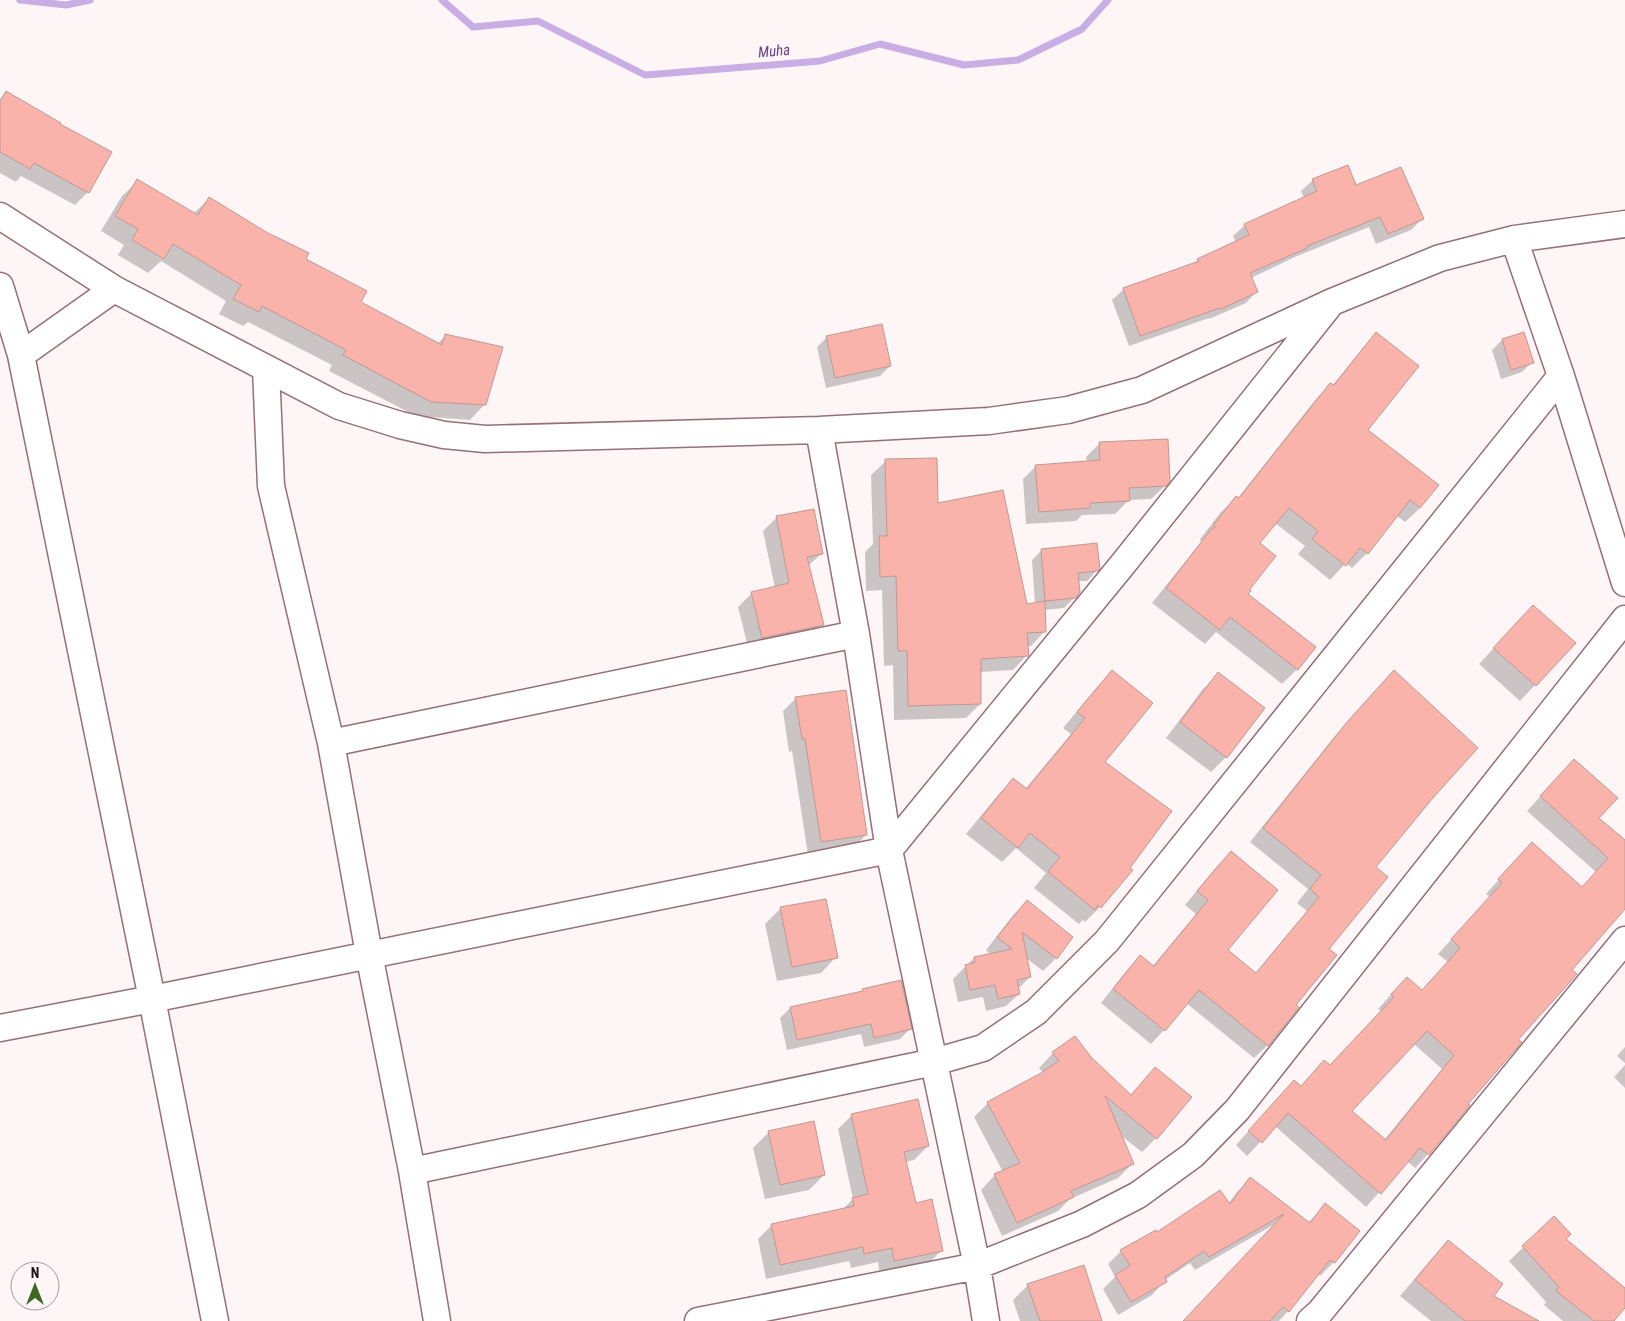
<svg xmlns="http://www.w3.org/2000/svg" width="1625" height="1321" font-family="'Roboto Condensed',sans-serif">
	<rect width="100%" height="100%" fill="#fef5f7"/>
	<path fill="#0003" fill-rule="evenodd" d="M 6,92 L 88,192 L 75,205 L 21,176 L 16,182 L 0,173 L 0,99 Z
		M 1313,180 L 1355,187 L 1422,219 L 1411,230 L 1376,244 L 1369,227 L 1297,256 L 1251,278 L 1257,291 L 1246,303 L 1209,319 L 1209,318 L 1129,346 L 1112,300 L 1124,289 L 1193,264 L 1198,260 L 1236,242 L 1233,236 L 1245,225 L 1304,198 L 1301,191 Z
		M 138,181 L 193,214 L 209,199 L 304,259 L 359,303 L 437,344 L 446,335 L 485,404 L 470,420 L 416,416 L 329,371 L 332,365 L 248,322 L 243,326 L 219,314 L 226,301 L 161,261 L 148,273 L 118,255 L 124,245 L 101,231 L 122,196 Z
		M 1523,333 L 1532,362 L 1522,372 L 1501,379 L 1492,350 L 1502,340 Z
		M 1376,334 L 1366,430 L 1420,508 L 1405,522 L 1396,515 L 1367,553 L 1352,568 L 1346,563 L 1330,580 L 1298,554 L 1305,546 L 1275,523 L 1258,544 L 1247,595 L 1314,647 L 1297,669 L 1282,684 L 1216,632 L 1205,644 L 1152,603 L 1201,542 L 1200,539 L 1221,512 L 1236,498 L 1237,499 L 1316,399 L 1331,384 L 1332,386 L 1362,349 Z
		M 827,337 L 890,366 L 880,376 L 826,388 L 817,347 Z
		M 1100,443 L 1165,486 L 1151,499 L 1129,500 L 1115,514 L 1082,515 L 1076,521 L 1026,524 L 1023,479 L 1036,466 L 1087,462 L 1086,457 Z
		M 886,461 L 937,505 L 1026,605 L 1035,604 L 1032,560 L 1042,550 L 1098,569 L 1087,581 L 1078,581 L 1075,597 L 1064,608 L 1044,610 L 1045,631 L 1031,646 L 1027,646 L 1027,655 L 1013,670 L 980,672 L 980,704 L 966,718 L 894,720 L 893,665 L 884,666 L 882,590 L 866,591 L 865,552 L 873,544 L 871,475 Z
		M 777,517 L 822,553 L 808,566 L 822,625 L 809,638 L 749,651 L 738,607 L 752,593 L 775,588 L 763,531 Z
		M 1518,622 L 1574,643 L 1520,701 L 1479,664 Z
		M 1112,672 L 1104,762 L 1100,907 L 1085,922 L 1083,920 L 1079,924 L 1034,888 L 1046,873 L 1016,848 L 1002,862 L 966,834 L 998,795 L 1013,780 L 1025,789 L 1071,734 L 1063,728 L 1097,687 Z
		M 1219,674 L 1226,757 L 1211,772 L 1166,738 L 1203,689 Z
		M 1381,685 L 1431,798 L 1374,867 L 1294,1005 L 1268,1045 L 1254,1058 L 1186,1003 L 1164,1030 L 1151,1044 L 1101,1003 L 1127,970 L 1140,957 L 1152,967 L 1196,914 L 1185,905 L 1217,866 L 1231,853 L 1226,950 L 1255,974 L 1307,911 L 1297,903 L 1308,889 L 1250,842 L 1334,737 Z
		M 796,698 L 866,835 L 853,848 L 808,855 L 792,751 L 789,752 L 783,711 Z
		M 1561,774 L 1598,818 L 1625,843 L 1625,908 L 1570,970 L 1428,1154 L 1415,1168 L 1407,1161 L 1366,1207 L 1275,1126 L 1247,1156 L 1236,1145 L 1281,1095 L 1300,1087 L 1330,1066 L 1381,1011 L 1378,1009 L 1393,992 L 1421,991 L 1448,962 L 1438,954 L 1490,897 L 1486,894 L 1518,858 L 1581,888 L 1596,872 L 1527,811 ZM 1414,1044 L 1442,1069 L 1384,1140 L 1351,1112 Z
		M 1027,902 L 1072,938 L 1056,958 L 1043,971 L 1026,958 L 1030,977 L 1018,989 L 1019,994 L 1006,1006 L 986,1011 L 983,997 L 958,1002 L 953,979 L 974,958 L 991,955 L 986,950 L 1014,914 Z
		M 780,909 L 836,957 L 821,973 L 777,981 L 765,924 Z
		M 863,990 L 910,1029 L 900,1039 L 864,1047 L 861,1034 L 787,1050 L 780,1018 L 790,1008 L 859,994 Z
		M 1625,1047 L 1625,1063 L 1617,1056 Z
		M 1053,1053 L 1090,1058 L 1130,1096 L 1155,1069 L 1156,1138 L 1142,1152 L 1120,1135 L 1133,1163 L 1118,1178 L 1070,1199 L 1058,1211 L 1002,1236 L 981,1190 L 995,1175 L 1003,1172 L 974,1117 L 988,1103 L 1043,1073 L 1039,1068 Z
		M 1625,1065 L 1625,1088 L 1614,1077 Z
		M 852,1115 L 928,1146 L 914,1160 L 905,1162 L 915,1204 L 942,1250 L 928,1264 L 880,1275 L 878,1262 L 851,1268 L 849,1261 L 766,1279 L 758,1239 L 772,1225 L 842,1210 L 853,1199 L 838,1129 Z
		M 769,1132 L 824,1175 L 809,1190 L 765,1199 L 753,1148 Z
		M 1250,1179 L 1308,1223 L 1325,1205 L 1358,1231 L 1334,1262 L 1320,1276 L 1318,1274 L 1288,1311 L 1279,1321 L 1184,1321 L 1275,1224 L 1195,1270 L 1190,1263 L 1165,1280 L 1152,1295 L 1118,1315 L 1103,1289 L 1115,1277 L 1108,1264 L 1121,1251 L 1228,1204 L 1237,1192 Z
		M 1554,1218 L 1564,1239 L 1625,1289 L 1625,1306 L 1613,1321 L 1563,1321 L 1544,1305 L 1546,1302 L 1509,1261 Z
		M 1448,1242 L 1492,1296 L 1537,1321 L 1431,1321 L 1400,1296 L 1433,1257 Z
		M 1028,1285 L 1098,1321 L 1020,1321 L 1013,1300 Z"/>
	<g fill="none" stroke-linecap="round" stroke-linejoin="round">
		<path stroke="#c9ade5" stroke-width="7" d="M 20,0 L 66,5 L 90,0
			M 442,0 L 473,27 L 538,21 L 645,75 L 820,61 L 880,44 L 964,65 L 1018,60 L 1082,29 L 1108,0"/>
	</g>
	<path fill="#f9b3aa" stroke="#c19893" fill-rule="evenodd" d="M 6,91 L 61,123 L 60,124 L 112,152 L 89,193 L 34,163 L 30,169 L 0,152 L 0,101 Z
		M 1348,165 L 1356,185 L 1401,167 L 1424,219 L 1388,234 L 1380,217 L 1307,246 L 1307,248 L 1250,273 L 1258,292 L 1221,309 L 1220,308 L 1140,336 L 1123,288 L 1199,261 L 1197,259 L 1249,235 L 1244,224 L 1317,191 L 1312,179 Z
		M 137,179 L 198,215 L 209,197 L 266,232 L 309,253 L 306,259 L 367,291 L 361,302 L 442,345 L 445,334 L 503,347 L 486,405 L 431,402 L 343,355 L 346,350 L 262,306 L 259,312 L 233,299 L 241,285 L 173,244 L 164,259 L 132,240 L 138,229 L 115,216 Z
		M 882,324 L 891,366 L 835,378 L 826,336 Z
		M 1376,332 L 1419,366 L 1368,430 L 1439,485 L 1420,508 L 1410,500 L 1368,554 L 1360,548 L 1346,566 L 1312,539 L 1318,531 L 1289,508 L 1260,543 L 1276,556 L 1250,589 L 1251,591 L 1248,594 L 1316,647 L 1298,670 L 1230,617 L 1220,630 L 1166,588 L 1212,528 L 1215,528 L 1214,524 L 1236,496 L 1239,498 L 1330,383 L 1334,385 Z
		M 1524,332 L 1534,363 L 1511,370 L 1502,339 Z
		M 1168,439 L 1170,481 L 1166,486 L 1129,488 L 1130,501 L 1090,503 L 1090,508 L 1039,512 L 1035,465 L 1100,460 L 1099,442 Z
		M 937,458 L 938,503 L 1003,490 L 1027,604 L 1045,601 L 1046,632 L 1027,633 L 1029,656 L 981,659 L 981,704 L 908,706 L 907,651 L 898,651 L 896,576 L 880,577 L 879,536 L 887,536 L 885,459 Z
		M 814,509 L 823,554 L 807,557 L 824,625 L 762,638 L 751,592 L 789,583 L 776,516 Z
		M 1097,543 L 1100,569 L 1098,571 L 1078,573 L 1080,592 L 1076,598 L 1045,601 L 1041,549 Z
		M 1533,605 L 1576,643 L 1536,686 L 1493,648 Z
		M 1112,670 L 1153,703 L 1105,762 L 1172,811 L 1130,868 L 1133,870 L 1101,908 L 1098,905 L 1095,910 L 1048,872 L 1060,857 L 1030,833 L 1018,848 L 981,818 L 1013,778 L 1027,789 L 1085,718 L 1077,712 Z
		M 1394,670 L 1478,748 L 1432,799 L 1376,867 L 1388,877 L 1329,949 L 1337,955 L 1296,1005 L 1299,1007 L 1268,1046 L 1199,990 L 1165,1031 L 1113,989 L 1140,955 L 1154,966 L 1208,900 L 1197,891 L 1231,851 L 1278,890 L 1228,950 L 1256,973 L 1319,897 L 1310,889 L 1321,875 L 1263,828 L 1347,722 Z
		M 1218,672 L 1265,708 L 1227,758 L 1180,722 Z
		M 846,690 L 867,835 L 821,842 L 805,739 L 802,739 L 795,697 Z
		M 1574,759 L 1618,798 L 1599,818 L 1625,840 L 1625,909 L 1572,970 L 1577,974 L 1518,1040 L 1522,1042 L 1468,1104 L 1470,1105 L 1429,1155 L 1420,1148 L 1381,1194 L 1288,1113 L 1262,1143 L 1248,1131 L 1294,1080 L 1301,1086 L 1324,1060 L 1330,1065 L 1394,997 L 1391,994 L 1407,977 L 1422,990 L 1460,948 L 1451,939 L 1502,883 L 1498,879 L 1532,842 L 1582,887 L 1608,858 L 1540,796 ZM 1427,1031 L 1454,1055 L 1386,1140 L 1352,1111 Z
		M 826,899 L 838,958 L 792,967 L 780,907 Z
		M 1027,900 L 1073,937 L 1057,959 L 1022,932 L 1031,977 L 1017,980 L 1020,994 L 998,999 L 995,985 L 970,990 L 965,965 L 975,962 L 974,957 L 1012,949 L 997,937 Z
		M 901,980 L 912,1029 L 874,1038 L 871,1024 L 797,1040 L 790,1007 L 863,991 L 862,989 Z
		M 1075,1036 L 1091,1057 L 1131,1095 L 1155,1067 L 1192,1097 L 1157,1139 L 1105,1096 L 1134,1164 L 1071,1191 L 1074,1197 L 1017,1223 L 994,1174 L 1020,1163 L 987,1102 L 1041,1073 L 1059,1061 L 1052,1052 Z
		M 918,1099 L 929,1146 L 904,1152 L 916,1203 L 932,1199 L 943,1251 L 894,1261 L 892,1248 L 864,1254 L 863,1247 L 780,1265 L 771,1224 L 854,1206 L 852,1198 L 868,1194 L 851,1114 Z
		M 814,1121 L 825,1175 L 780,1185 L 768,1131 Z
		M 1250,1177 L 1310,1223 L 1325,1203 L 1360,1231 L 1335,1263 L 1330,1260 L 1289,1312 L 1283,1307 L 1270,1321 L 1183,1321 L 1284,1214 L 1209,1257 L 1204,1251 L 1165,1277 L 1167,1282 L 1131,1302 L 1115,1275 L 1130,1266 L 1120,1250 L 1156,1230 L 1157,1232 L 1220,1190 L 1230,1204 Z
		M 1554,1216 L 1571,1234 L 1566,1239 L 1625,1288 L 1625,1308 L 1614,1321 L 1594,1321 L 1556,1291 L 1559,1287 L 1522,1246 Z
		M 1448,1240 L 1503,1284 L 1494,1296 L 1539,1321 L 1465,1321 L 1415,1280 Z
		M 1084,1265 L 1102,1321 L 1040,1321 L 1027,1284 Z"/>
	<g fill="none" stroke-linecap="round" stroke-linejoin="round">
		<defs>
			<path id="minor" d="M 0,216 L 114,289 L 339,406 L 400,425 L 444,435 L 485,439 L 819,430 L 989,421 L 1068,410 L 1142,390 L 1332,302 L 1440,258 L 1514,239 L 1625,224
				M 1514,239 L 1561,376 L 1625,583
				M 0,286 L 21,355 L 152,999 L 215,1321
				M 21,355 L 114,289
				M 266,369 L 271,486 L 331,743 L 369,954 L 412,1171 L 437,1321
				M 819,430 L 856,634 L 889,850 L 977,1266 L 986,1321
				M 331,743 L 856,634
				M 0,1028 L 152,999 L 889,850 L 1123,564 L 1328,307
				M 412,1171 L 934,1062 L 983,1048 L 1036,1012 L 1107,941 L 1561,376
				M 698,1321 L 977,1266 L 1082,1224 L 1138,1195 L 1193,1155 L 1237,1110 L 1625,619
				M 1310,1321 L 1320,1312 L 1625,940"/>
		</defs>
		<use href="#minor" stroke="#956f79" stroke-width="29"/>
		<use href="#minor" stroke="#fff" stroke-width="26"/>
	</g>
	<g text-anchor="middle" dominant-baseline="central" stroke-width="5" stroke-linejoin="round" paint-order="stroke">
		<g font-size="15" font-style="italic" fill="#684387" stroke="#fef5f7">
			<text transform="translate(774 51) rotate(-5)">Muha</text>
		</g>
	</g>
	<g transform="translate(35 1286)"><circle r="24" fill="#fef5f7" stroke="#a59a9d"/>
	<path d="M0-4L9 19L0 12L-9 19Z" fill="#3f6823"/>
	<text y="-8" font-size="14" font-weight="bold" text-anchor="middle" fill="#1f1115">N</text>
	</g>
</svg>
